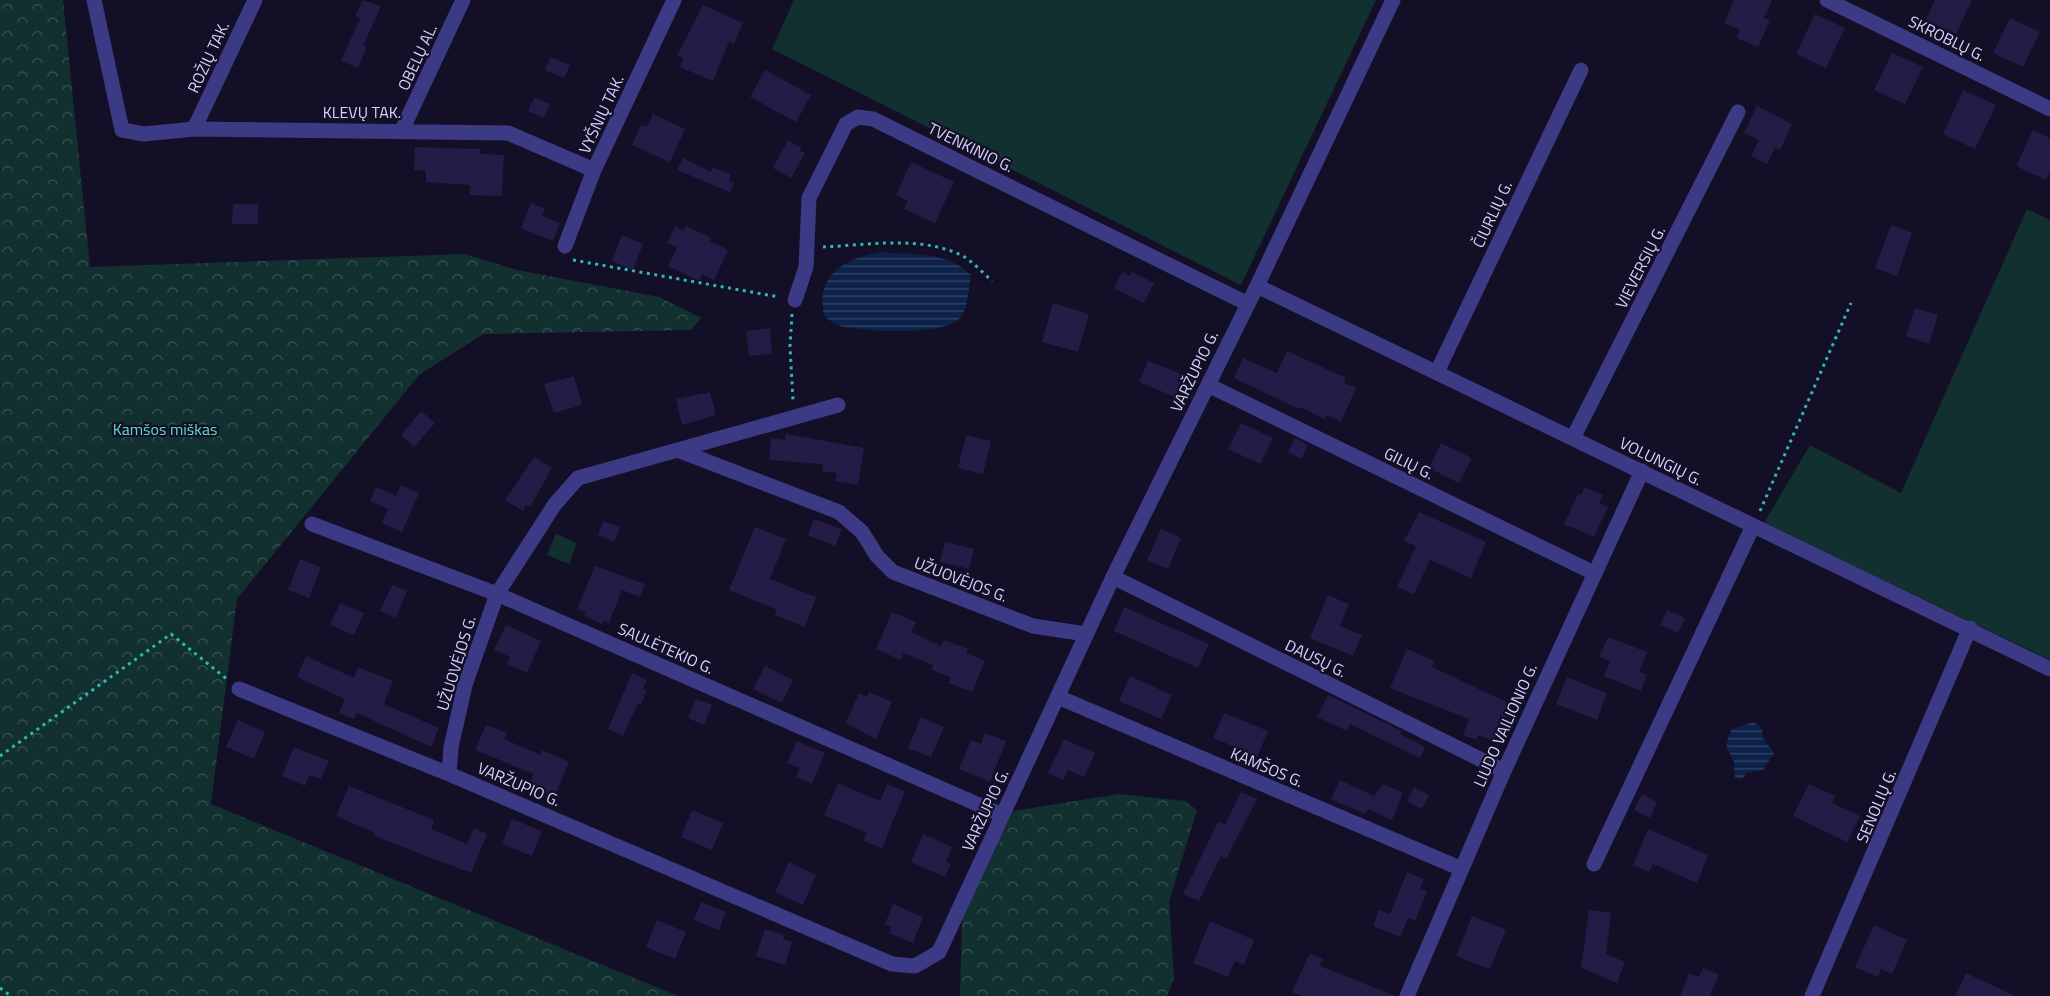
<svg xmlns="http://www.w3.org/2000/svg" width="2050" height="996" font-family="'Titillium Web',sans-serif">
	<defs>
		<pattern id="forest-crowns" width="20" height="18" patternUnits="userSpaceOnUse" patternTransform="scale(1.5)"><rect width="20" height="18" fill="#12302f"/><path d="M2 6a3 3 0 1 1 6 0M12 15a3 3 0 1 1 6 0" fill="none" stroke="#344d4e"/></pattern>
		<pattern id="water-rules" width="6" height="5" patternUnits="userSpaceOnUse" patternTransform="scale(1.5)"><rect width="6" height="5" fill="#0c2248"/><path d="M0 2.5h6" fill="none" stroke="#2f4163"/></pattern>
	</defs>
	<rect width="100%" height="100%" fill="#130f26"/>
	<path fill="#12302f" d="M 794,0 L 1376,0 L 1241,285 L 772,49 Z
		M 2027,209 L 2050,220 L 2050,660 L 1764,523 L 1810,445 L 1901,493 Z
		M 556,534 L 577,543 L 569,564 L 547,555 Z"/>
	<path fill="url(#forest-crowns)" d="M 0,0 L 63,0 L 90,267 L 465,254 L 517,270 L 659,297 L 701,318 L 691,330 L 483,334 L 419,375 L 237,599 L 211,804 L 678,996 L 0,996 Z
		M 1119,794 L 1185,801 L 1197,810 L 1169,901 L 1174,978 L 1167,996 L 960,996 L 962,919 L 1013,811 Z"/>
	<path fill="url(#water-rules)" d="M 881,252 C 910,255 949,251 971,275 C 968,288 969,309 959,319 C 942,336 864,332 840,326 C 834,324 829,320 824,316 C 815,275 845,258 881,252 Z
		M 1754,722 L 1762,729 L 1763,738 L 1774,753 L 1763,770 L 1747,773 L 1742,780 L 1735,777 C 1734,773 1735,766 1734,762 C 1727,745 1723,750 1732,729 Z"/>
	<path fill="#241b47" d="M 363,0 L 381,6 L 363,46 L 367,47 L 358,68 L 341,61 L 360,18 L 355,16 Z
		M 1734,0 L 1772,0 L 1764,18 L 1770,20 L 1758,47 L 1736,38 L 1740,30 L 1724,23 Z
		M 1935,0 L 1972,0 L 1956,34 L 1926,20 Z
		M 703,5 L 743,23 L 734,44 L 729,42 L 713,81 L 680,67 L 683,58 L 677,56 Z
		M 1815,14 L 1845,28 L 1826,68 L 1796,54 Z
		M 2010,18 L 2040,32 L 2023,67 L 1993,53 Z
		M 1892,53 L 1923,67 L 1905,104 L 1874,90 Z
		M 550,57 L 570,65 L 564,78 L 545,70 Z
		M 765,70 L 811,95 L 796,122 L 750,97 Z
		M 1963,90 L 1996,105 L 1975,149 L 1943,134 Z
		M 534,97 L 550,104 L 544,118 L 528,111 Z
		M 1757,106 L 1792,124 L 1780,150 L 1775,148 L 1767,164 L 1751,156 L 1759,140 L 1744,133 Z
		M 653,114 L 685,129 L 670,162 L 632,145 L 641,125 L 647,127 Z
		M 2033,130 L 2050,138 L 2050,172 L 2046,180 L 2016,166 Z
		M 788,140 L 801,148 L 800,151 L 805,153 L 791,178 L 773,168 Z
		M 415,147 L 480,149 L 480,154 L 504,155 L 502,196 L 469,195 L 470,185 L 426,182 L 426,171 L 414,170 Z
		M 683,158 L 711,172 L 712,167 L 731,174 L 729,181 L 734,183 L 730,192 L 677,170 Z
		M 911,162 L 954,182 L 935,223 L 904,209 L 908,201 L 896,195 Z
		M 531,203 L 545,209 L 542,216 L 560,223 L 553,241 L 521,228 Z
		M 233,204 L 258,204 L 258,224 L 232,224 Z
		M 1891,225 L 1912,233 L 1897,276 L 1875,268 Z
		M 675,226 L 683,231 L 686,226 L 711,238 L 710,241 L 728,250 L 714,280 L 702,274 L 699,281 L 668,266 L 677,247 L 667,243 Z
		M 622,235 L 643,244 L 633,270 L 612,261 Z
		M 1122,272 L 1130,276 L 1132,272 L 1154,283 L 1144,303 L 1114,288 Z
		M 1053,303 L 1089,314 L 1078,352 L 1042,342 Z
		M 1915,308 L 1938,315 L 1929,344 L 1906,336 Z
		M 770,328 L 772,354 L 749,356 L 746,331 Z
		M 1287,351 L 1346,378 L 1344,383 L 1356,388 L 1341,422 L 1326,415 L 1325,419 L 1300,407 L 1299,409 L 1234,378 L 1243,358 L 1277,373 Z
		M 1148,361 L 1184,375 L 1175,397 L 1139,382 Z
		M 574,376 L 582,405 L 554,413 L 544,384 Z
		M 710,392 L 716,415 L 682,425 L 676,399 Z
		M 421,411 L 435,423 L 414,447 L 401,435 Z
		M 1241,423 L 1273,438 L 1260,464 L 1228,449 Z
		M 786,434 L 864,448 L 858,485 L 835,481 L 837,473 L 822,471 L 823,464 L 769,460 L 771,438 L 785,440 Z
		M 966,435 L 991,441 L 983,474 L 958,468 Z
		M 1295,438 L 1308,445 L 1301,459 L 1288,452 Z
		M 1441,443 L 1472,458 L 1459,483 L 1429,468 Z
		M 534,457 L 552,468 L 530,507 L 526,505 L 523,511 L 505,500 Z
		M 401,485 L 419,493 L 402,532 L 382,523 L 388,509 L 370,501 L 376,487 L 396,496 Z
		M 1585,487 L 1603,495 L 1599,503 L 1608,507 L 1594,537 L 1564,524 L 1578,494 L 1581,495 Z
		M 1419,512 L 1486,542 L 1471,578 L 1430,560 L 1414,594 L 1397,587 L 1416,546 L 1404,541 Z
		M 814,519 L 842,529 L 835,546 L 808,535 Z
		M 603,521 L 620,527 L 614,542 L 598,535 Z
		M 755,527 L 786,539 L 770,579 L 816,597 L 805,627 L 775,615 L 777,610 L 729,590 Z
		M 1161,529 L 1181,538 L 1168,569 L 1147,560 Z
		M 945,542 L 974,549 L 969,569 L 940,562 Z
		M 300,559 L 321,567 L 309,598 L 288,590 Z
		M 595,566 L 645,584 L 640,597 L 622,590 L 609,623 L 603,621 L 602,624 L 584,616 L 586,612 L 577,609 Z
		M 392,585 L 407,591 L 396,618 L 380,611 Z
		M 1328,595 L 1349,604 L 1340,626 L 1362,635 L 1353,656 L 1310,638 Z
		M 340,603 L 364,613 L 354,635 L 330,625 Z
		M 1124,607 L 1209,644 L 1198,668 L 1114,631 Z
		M 1667,610 L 1685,618 L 1678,633 L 1660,625 Z
		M 892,612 L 916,622 L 911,632 L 941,646 L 944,640 L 968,649 L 966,653 L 985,661 L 972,692 L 948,683 L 951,678 L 932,670 L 933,665 L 904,653 L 900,660 L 876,649 Z
		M 506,625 L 541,641 L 527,673 L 507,664 L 510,657 L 494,650 Z
		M 1608,637 L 1647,652 L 1639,672 L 1647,675 L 1641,691 L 1604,676 L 1610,661 L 1599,657 Z
		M 1407,649 L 1434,661 L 1432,667 L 1511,704 L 1495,742 L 1478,735 L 1476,740 L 1463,735 L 1469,719 L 1390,688 Z
		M 306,656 L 354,678 L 358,667 L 393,681 L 384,704 L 439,728 L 431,747 L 357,713 L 354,719 L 339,713 L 345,699 L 297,677 Z
		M 765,666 L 793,680 L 782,703 L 753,689 Z
		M 632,673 L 647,680 L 643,689 L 647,690 L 641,705 L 638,703 L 623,736 L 608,729 Z
		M 1130,676 L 1172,695 L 1161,719 L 1119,701 Z
		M 1567,677 L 1607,693 L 1597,720 L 1556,704 Z
		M 869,692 L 892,702 L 876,739 L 846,723 L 859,693 L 867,697 Z
		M 1328,695 L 1402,731 L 1400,734 L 1425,747 L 1420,758 L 1350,724 L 1347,731 L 1317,717 Z
		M 696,699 L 712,705 L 704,725 L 688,718 Z
		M 1224,713 L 1268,731 L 1256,760 L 1241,753 L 1242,750 L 1213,738 Z
		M 921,717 L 944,727 L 931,757 L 908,748 Z
		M 238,720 L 265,732 L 254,759 L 226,747 Z
		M 486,725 L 507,733 L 504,739 L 541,755 L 542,750 L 569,762 L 554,798 L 528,787 L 534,774 L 475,750 Z
		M 985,733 L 1006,741 L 990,782 L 959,769 L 971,740 L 981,744 Z
		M 1064,739 L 1095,753 L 1084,777 L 1068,770 L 1063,780 L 1048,773 Z
		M 797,741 L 825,753 L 812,784 L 796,777 L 800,768 L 787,763 Z
		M 294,747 L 329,761 L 321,779 L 309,775 L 305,786 L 282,776 Z
		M 1340,780 L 1374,796 L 1383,784 L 1403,793 L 1392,820 L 1368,809 L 1365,814 L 1331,799 Z
		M 838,783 L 880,801 L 887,784 L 905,791 L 882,848 L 863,841 L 867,833 L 824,815 Z
		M 1809,784 L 1835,796 L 1832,803 L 1860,816 L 1847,842 L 1793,816 Z
		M 349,786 L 434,820 L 431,829 L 467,844 L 474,828 L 487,834 L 471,873 L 374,836 L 375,833 L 336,816 Z
		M 1414,787 L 1429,795 L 1422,809 L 1407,801 Z
		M 1241,792 L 1257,799 L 1226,859 L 1221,856 L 1199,901 L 1183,894 L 1218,822 L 1225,825 Z
		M 1642,794 L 1657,802 L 1650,818 L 1634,810 Z
		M 692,810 L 723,823 L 712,850 L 681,837 Z
		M 512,819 L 542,831 L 532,856 L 502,844 Z
		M 1648,829 L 1708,855 L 1697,883 L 1653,864 L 1649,872 L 1633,865 Z
		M 923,834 L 952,847 L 946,862 L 951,864 L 945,877 L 911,862 Z
		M 789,862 L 816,875 L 803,905 L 775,892 Z
		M 1407,872 L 1424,879 L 1420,888 L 1427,891 L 1415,921 L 1408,918 L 1400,937 L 1373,926 L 1379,910 L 1390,914 Z
		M 701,902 L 726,912 L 719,930 L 694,920 Z
		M 893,904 L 923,917 L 913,943 L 889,933 L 891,927 L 885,924 Z
		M 1589,910 L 1611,913 L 1606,954 L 1625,962 L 1617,983 L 1581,968 Z
		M 1472,916 L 1506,930 L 1490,969 L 1456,956 Z
		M 657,920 L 686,932 L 675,959 L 646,947 Z
		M 1210,921 L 1254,940 L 1244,965 L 1235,961 L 1228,977 L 1193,963 Z
		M 1874,925 L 1907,940 L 1892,974 L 1881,969 L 1878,977 L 1855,967 Z
		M 765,929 L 784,935 L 783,939 L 792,942 L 785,965 L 756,956 Z
		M 1310,953 L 1323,959 L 1320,966 L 1395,996 L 1301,996 L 1292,992 Z
		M 1703,968 L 1719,974 L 1710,996 L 1680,996 L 1689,973 L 1699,977 Z
		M 1966,973 L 2015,996 L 1955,996 Z"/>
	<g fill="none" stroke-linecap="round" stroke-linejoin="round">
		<path stroke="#2fb8b0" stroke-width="3" stroke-dasharray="3 4.5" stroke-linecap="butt" d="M 823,247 C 868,245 921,235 963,256 C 973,262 983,273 992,281
			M 573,260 L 779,297
			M 792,314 L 790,346 L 793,401
			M 1760,511 L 1851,303
			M 0,756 L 171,634 L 228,680
			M 0,988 L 11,996"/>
		<path stroke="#3d3a85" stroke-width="15" d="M 94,0 L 122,130 L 144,134 L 194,129 L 508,133 L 594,170
			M 1827,0 L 2050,109
			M 194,129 L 255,0
			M 402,130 L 463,0
			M 565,246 L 594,170 L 674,0
			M 1257,286 L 2050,669
			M 795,300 L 806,267 L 809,198 L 846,124 L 858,117 L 873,119 L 1246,303
			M 1437,372 L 1581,70
			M 1208,385 L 1594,573
			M 1573,438 L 1738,112
			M 680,451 L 839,512 L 862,532 L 877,556 L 893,572 L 1033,626 L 1086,634
			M 312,524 L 497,594 L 1002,815
			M 1113,577 L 1504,771
			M 239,689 L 449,774 L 892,964 L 915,966 L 939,952 L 1113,577 L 1257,286 L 1393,0
			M 1058,697 L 1462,869
			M 449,774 L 451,747 L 465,685 L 497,594 L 555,504 L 578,478 L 838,405
			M 1594,864 L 1753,526
			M 1407,996 L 1504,771 L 1642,471
			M 1812,996 L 1970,628"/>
	</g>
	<g text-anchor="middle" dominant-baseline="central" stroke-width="4.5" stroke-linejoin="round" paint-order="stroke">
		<g font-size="16" fill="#d9d4ff" stroke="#130f26">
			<text transform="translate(1947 38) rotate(26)">SKROBLŲ G.</text>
			<text transform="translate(208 57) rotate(-65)">ROŽIŲ TAK.</text>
			<text transform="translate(417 57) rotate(-65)">OBELŲ AL.</text>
			<text x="362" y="112">KLEVŲ TAK.</text>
			<text transform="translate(601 114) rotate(-65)">VYŠNIŲ TAK.</text>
			<text transform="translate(971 147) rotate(26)">TVENKINIO G.</text>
			<text transform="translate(1492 214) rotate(-65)">ČIURLIŲ G.</text>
			<text transform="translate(1640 267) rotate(-63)">VIEVERSIŲ G.</text>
			<text transform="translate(1194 371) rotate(-64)">VARŽUPIO G.</text>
			<text transform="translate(1661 461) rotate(26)">VOLUNGIŲ G.</text>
			<text transform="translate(1409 463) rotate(26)">GILIŲ G.</text>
			<text transform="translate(961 579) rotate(21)">UŽUOVĖJOS G.</text>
			<text transform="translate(666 648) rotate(24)">SAULĖTEKIO G.</text>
			<text transform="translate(1316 658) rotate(26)">DAUSŲ G.</text>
			<text transform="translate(456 663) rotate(-73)">UŽUOVĖJOS G.</text>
			<text transform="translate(1505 725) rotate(-66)">LIUDO VAILIONIO G.</text>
			<text transform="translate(1267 767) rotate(23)">KAMŠOS G.</text>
			<text transform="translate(519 784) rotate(23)">VARŽUPIO G.</text>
			<text transform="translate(1876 806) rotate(-67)">SENOLIŲ G.</text>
			<text transform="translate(985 810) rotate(-65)">VARŽUPIO G.</text>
		</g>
		<g font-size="16" fill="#5fe0c0" stroke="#130f26">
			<text x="165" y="429">Kamšos miškas</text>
		</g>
	</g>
</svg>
